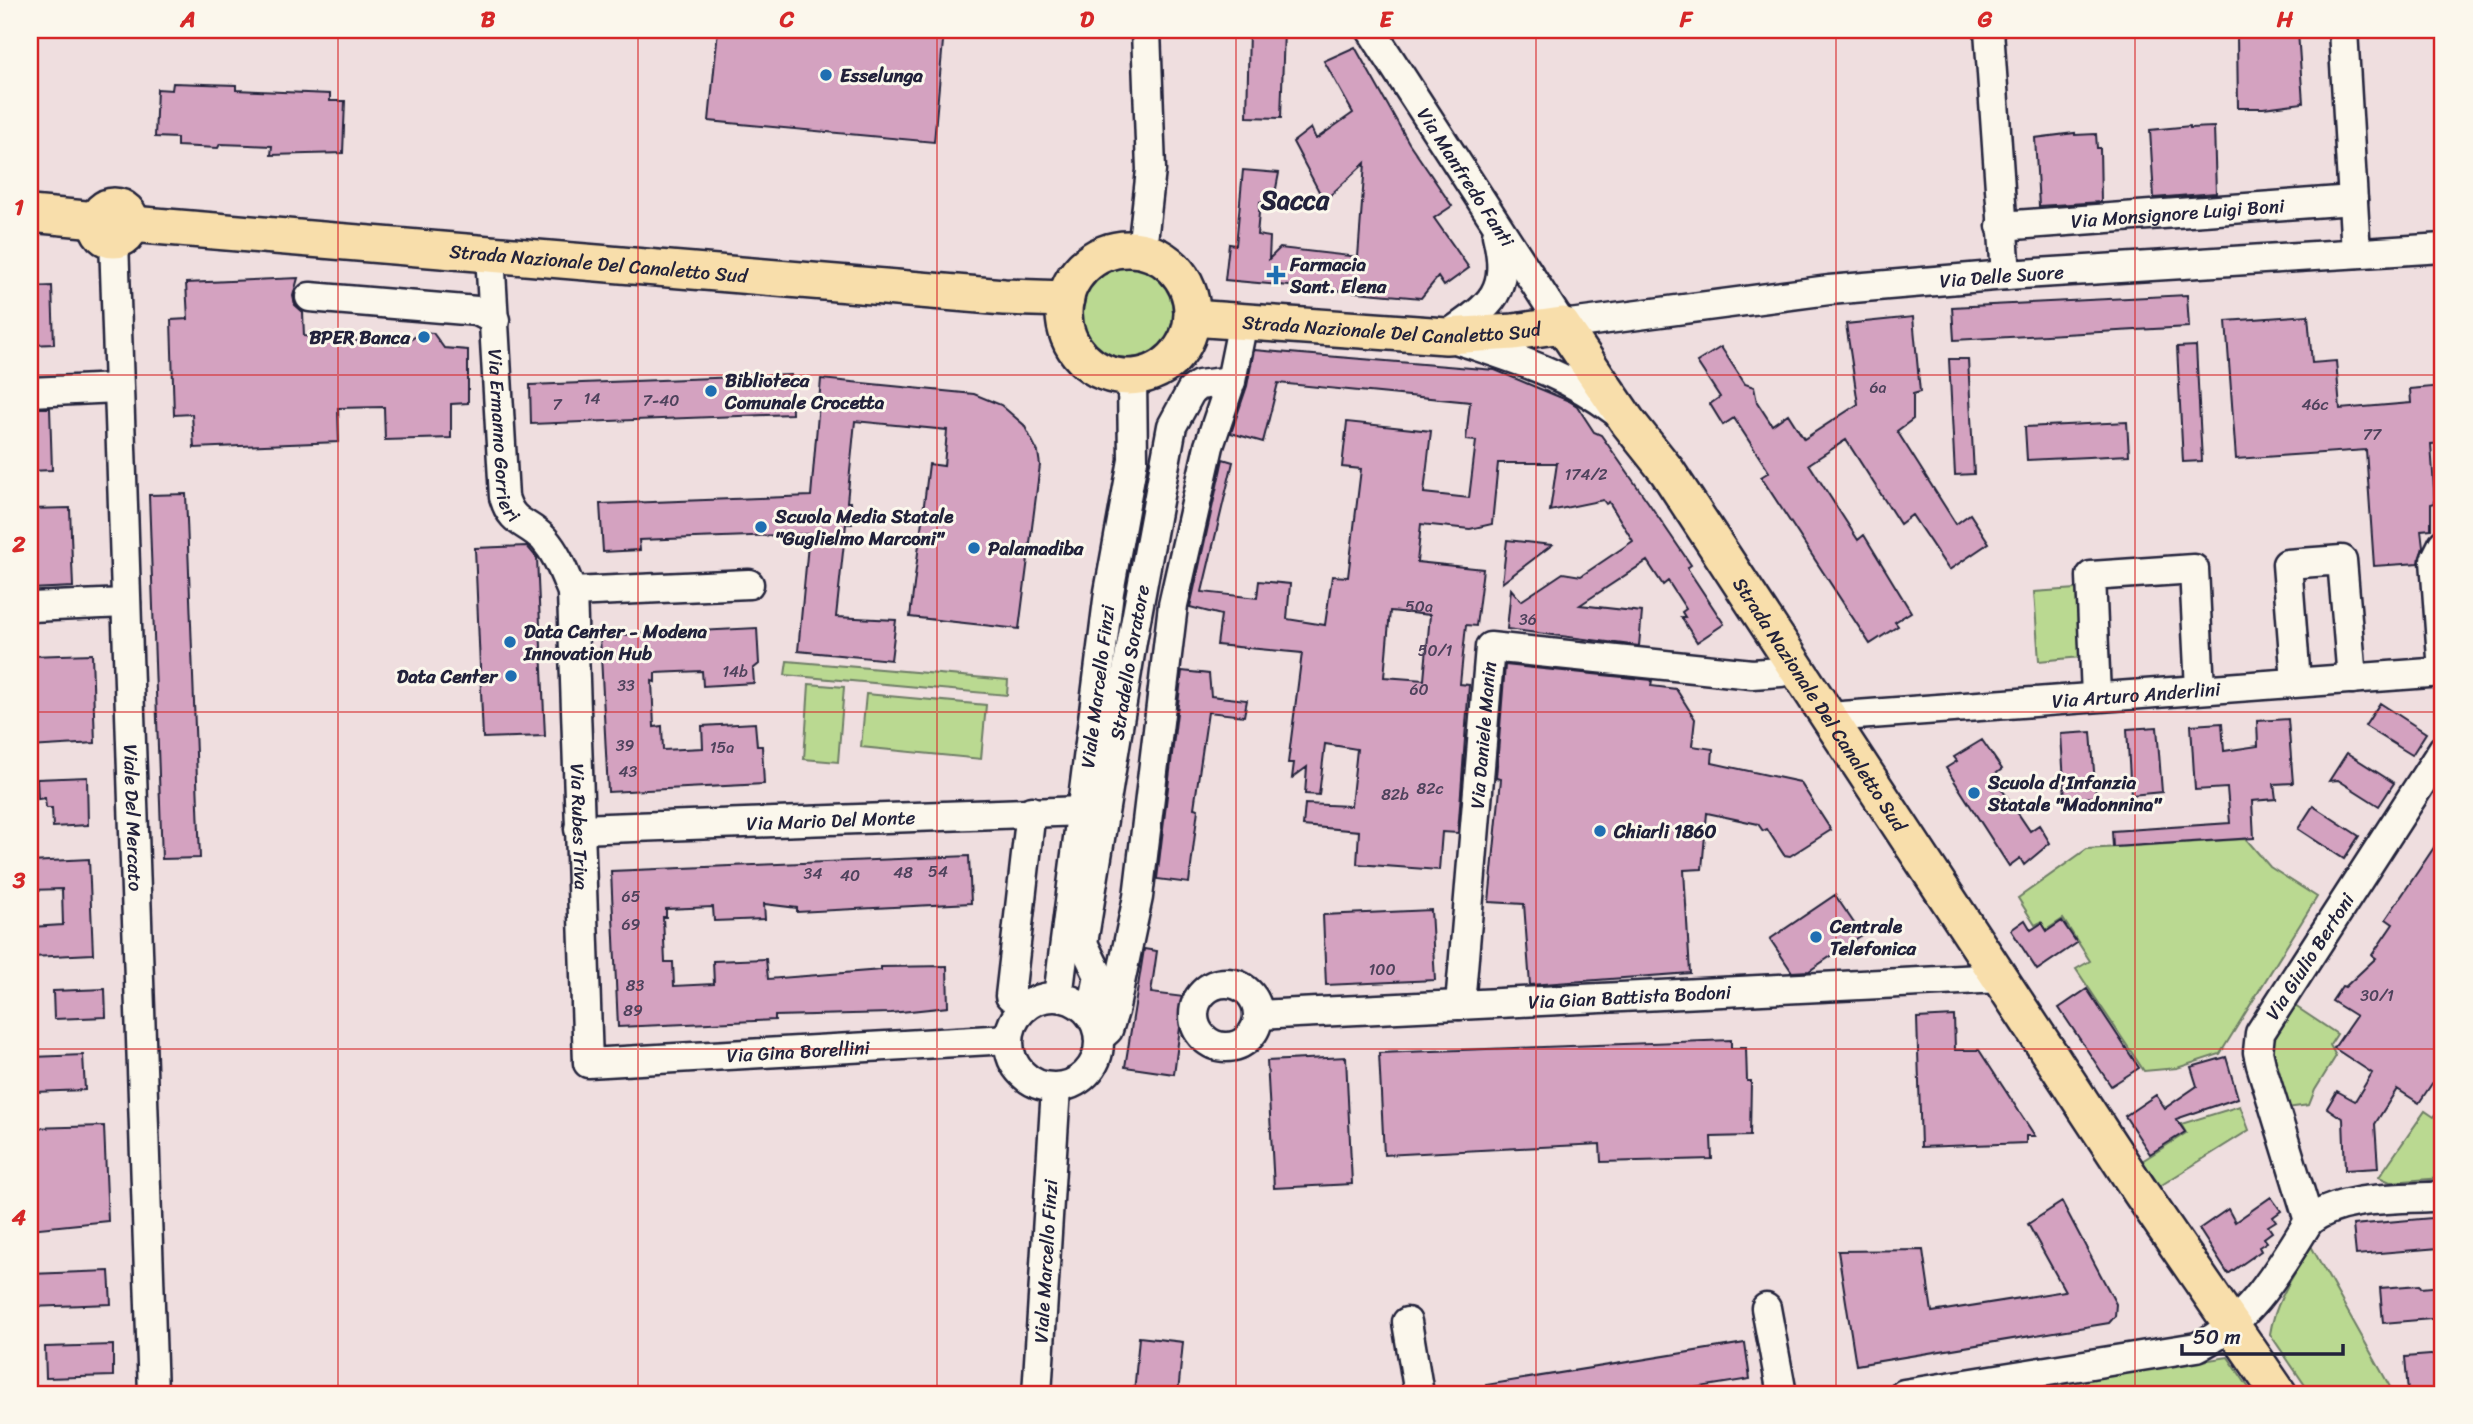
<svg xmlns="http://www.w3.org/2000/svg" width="2473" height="1424" font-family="Sriracha,sans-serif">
	<rect width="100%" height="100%" fill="#efdedf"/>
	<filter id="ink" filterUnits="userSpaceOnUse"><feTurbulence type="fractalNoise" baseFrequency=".0143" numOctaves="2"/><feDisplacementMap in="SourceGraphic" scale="14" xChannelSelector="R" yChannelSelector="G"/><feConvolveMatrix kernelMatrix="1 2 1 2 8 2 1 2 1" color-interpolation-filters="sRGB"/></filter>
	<g filter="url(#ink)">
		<path fill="#bad991" stroke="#6e7e66" stroke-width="2" d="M1078 311a49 49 0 1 1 98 0a49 49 0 1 1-98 0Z
			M 2076,589 L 2081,657 L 2039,661 L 2034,592 Z
			M 787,661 L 1008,680 L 1007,695 L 785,675 Z
			M 809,684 L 844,687 L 838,762 L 804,759 Z
			M 866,694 L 986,705 L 981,759 L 861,747 Z
			M 2246,839 L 2270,867 L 2317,897 L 2220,1054 L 2177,1068 L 2144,1071 L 2076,969 L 2090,961 L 2063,919 L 2046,930 L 2041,922 L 2035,925 L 2018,898 L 2087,849 Z
			M 2295,1006 L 2337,1034 L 2330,1045 L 2336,1056 L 2315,1090 L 2309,1105 L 2279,1109 L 2270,1046 Z
			M 2443,1105 L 2443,1178 L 2390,1182 L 2379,1177 L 2425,1111 L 2434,1117 Z
			M 2240,1106 L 2249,1130 L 2160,1186 L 2142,1161 L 2186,1133 L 2181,1124 Z
			M 2311,1246 L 2394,1394 L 2311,1394 L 2270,1334 C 2275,1301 2294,1275 2311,1246 Z
			M 2228,1357 L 2253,1394 L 1990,1394 Z"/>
		<path fill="#d4a2c0" stroke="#22223b" stroke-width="2" fill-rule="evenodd" d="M 718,30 L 944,30 L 934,142 L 709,121 Z
			M 1249,30 L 1284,30 L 1281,118 L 1247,117 Z
			M 2298,32 L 2303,103 L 2263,108 L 2238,108 L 2237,36 Z
			M 1355,47 L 1409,143 L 1452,206 L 1434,218 L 1469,268 L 1444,286 L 1438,277 L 1421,298 L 1225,280 L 1229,244 L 1236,245 L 1243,170 L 1279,173 L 1273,204 L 1260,202 L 1257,235 L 1270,237 L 1269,259 L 1280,248 L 1358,257 L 1365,163 L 1324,201 L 1293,142 L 1311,128 L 1316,139 L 1353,113 L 1324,61 Z
			M 173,83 L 236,85 L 236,90 L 330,94 L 330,101 L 345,101 L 343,153 L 271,155 L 272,146 L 249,145 L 220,144 L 218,148 L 177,146 L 177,138 L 155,137 L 157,89 L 172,90 Z
			M 2190,126 L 2190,128 L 2214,127 L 2216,193 L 2154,198 L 2150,130 Z
			M 2075,133 L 2075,135 L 2096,134 L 2097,148 L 2100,148 L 2101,202 L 2039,206 L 2035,138 Z
			M 298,278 L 293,296 L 295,305 L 303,312 L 304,336 L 404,345 L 421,332 L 433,333 L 444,348 L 468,350 L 468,403 L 451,404 L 451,438 L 385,440 L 384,407 L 338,408 L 339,442 L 194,448 L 192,414 L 174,415 L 171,320 L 188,319 L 186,283 Z
			M 52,286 L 54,344 L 30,345 L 30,287 Z
			M 2187,295 L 2189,327 L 1954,340 L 1952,307 Z
			M 2308,315 L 2312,363 L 2336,361 L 2340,409 L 2411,403 L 2410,389 L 2443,386 L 2443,443 L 2431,444 L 2435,503 L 2431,504 L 2431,529 L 2421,530 L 2423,547 L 2419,563 L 2374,566 L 2366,450 L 2236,459 L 2226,321 Z
			M 1913,317 L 1920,392 L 1913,394 L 1913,419 L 1897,431 L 1956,524 L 1970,514 L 1989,543 L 1949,570 L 1912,515 L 1900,524 L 1846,440 L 1809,464 L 1858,540 L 1864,535 L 1911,612 L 1895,622 L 1898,626 L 1870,644 L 1761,477 L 1769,472 L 1734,418 L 1723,425 L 1710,404 L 1720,397 L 1697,362 L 1721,347 L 1745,384 L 1754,387 L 1757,402 L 1772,425 L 1788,414 L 1804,439 L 1858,404 L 1846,324 Z
			M 2196,346 L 2202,461 L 2183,462 L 2177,347 Z
			M 1254,350 L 1495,370 L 1569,401 L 1577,406 L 1594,432 L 1601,435 L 1648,502 L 1691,565 L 1687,568 L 1724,624 L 1697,642 L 1681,617 L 1685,617 L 1682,612 L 1686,609 L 1668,581 L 1663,585 L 1647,561 L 1580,605 L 1642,612 L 1639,646 L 1507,629 L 1511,589 L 1521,601 L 1563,573 L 1581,576 L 1633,541 L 1609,502 L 1606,504 L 1603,500 L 1550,511 L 1557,463 L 1498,463 L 1492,524 L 1470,529 L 1421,524 L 1417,562 L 1483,569 L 1476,626 L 1466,625 L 1460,684 L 1469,685 L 1458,833 L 1442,832 L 1439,870 L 1357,864 L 1359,831 L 1303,826 L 1305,804 L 1351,806 L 1357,749 L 1325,744 L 1319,795 L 1305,794 L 1307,767 L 1292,778 L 1294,763 L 1288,763 L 1302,653 L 1217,645 L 1221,615 L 1190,607 L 1223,459 L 1233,462 L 1202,592 L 1257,598 L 1259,581 L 1290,584 L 1287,619 L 1325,625 L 1332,576 L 1348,577 L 1361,469 L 1342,467 L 1347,422 L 1431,431 L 1424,493 L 1469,498 L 1476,441 L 1466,440 L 1470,402 L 1278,383 L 1263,442 L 1231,433 L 1247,386 ZM 1390,611 L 1430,615 L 1424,680 L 1384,677 Z
			M 1949,359 L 1968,359 L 1974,474 L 1955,475 Z
			M 791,375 L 792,414 L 531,424 L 530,385 Z
			M 821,379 L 974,394 L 1001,405 L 1024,425 L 1038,452 L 1040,465 L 1019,629 L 910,617 L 929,464 L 944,466 L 947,430 L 855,421 L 847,502 L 851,502 L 852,524 L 846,524 L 836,617 L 896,620 L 891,660 L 798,651 L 809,534 L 639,540 L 640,550 L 603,552 L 600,504 L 811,496 Z
			M 30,408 L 50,408 L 52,470 L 30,471 Z
			M 2127,422 L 2129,455 L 2027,460 L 2025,427 Z
			M 186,494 L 200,858 L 162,859 L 149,495 Z
			M 70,508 L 73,587 L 30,589 L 30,509 Z
			M 1507,540 L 1552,545 L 1502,583 Z
			M 527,546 L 537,558 L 545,736 L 483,738 L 475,548 Z
			M 757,628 L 759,664 L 753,669 L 754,683 L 703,686 L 702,671 L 655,673 L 655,682 L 652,681 L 654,727 L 662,726 L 663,750 L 703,748 L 702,726 L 755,723 L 757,746 L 762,746 L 764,784 L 608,792 L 600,636 Z
			M 92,654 L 95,743 L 30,747 L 30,656 Z
			M 1505,665 L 1652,680 L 1651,686 L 1676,689 L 1695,719 L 1692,746 L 1713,749 L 1712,763 L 1800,782 L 1831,830 L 1790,856 L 1784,855 L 1767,829 L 1763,831 L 1758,824 L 1707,813 L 1702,869 L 1684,870 L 1690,973 L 1530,985 L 1524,904 L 1489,902 L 1501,779 L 1496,778 Z
			M 1182,671 L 1209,674 L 1211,696 L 1247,700 L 1244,716 L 1208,712 L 1194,808 L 1198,809 L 1189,883 L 1157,879 Z
			M 2380,703 L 2426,733 L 2412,755 L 2365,726 Z
			M 2288,719 L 2293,783 L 2274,784 L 2276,799 L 2252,801 L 2254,838 L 2113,847 L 2112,831 L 2230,823 L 2227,788 L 2195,790 L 2191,725 L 2222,723 L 2224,751 L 2258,746 L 2257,721 Z
			M 2157,727 L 2162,792 L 2131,795 L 2127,729 Z
			M 2091,732 L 2096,797 L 2065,799 L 2061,734 Z
			M 1982,740 L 2002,769 L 1993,776 L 2030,831 L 2039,825 L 2050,843 L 2024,865 L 2020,858 L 2009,866 L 1946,768 L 1957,761 L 1954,757 Z
			M 2347,753 L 2394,783 L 2379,806 L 2338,780 L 2329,781 Z
			M 87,777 L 88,825 L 53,827 L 52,808 L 46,808 L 45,798 L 38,799 L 37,779 Z
			M 2313,806 L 2359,836 L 2344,859 L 2298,829 Z
			M 2443,834 L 2443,1067 L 2419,1103 L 2397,1089 L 2375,1124 L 2378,1168 L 2345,1170 L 2343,1119 L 2327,1108 L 2337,1091 L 2355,1101 L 2372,1073 L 2334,1048 L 2356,1016 L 2332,1001 L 2342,986 L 2345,987 L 2376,958 L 2372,955 L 2393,924 L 2386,919 Z
			M 969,856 L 971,903 L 797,912 L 797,908 L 764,904 L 765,919 L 714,921 L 713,907 L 666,909 L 666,917 L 663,917 L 665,962 L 673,962 L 674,986 L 714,984 L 713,961 L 766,959 L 768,979 L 881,970 L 881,967 L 947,966 L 948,1007 L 891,1013 L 775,1016 L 775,1020 L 618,1027 L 611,871 Z
			M 89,859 L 93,954 L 32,957 L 31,927 L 63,925 L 62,889 L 30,890 L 30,862 Z
			M 1835,895 L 1862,935 L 1809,971 L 1792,972 L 1770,939 Z
			M 1431,910 L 1435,980 L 1326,985 L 1323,915 Z
			M 2025,920 L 2031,930 L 2042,923 L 2047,931 L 2062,921 L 2077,943 L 2037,970 L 2011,930 Z
			M 1144,949 L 1157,951 L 1151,993 L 1184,997 L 1174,1074 L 1125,1067 Z
			M 105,989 L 106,1017 L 54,1019 L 53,991 Z
			M 2087,989 L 2139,1068 L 2111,1086 L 2059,1008 Z
			M 1954,1016 L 1955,1050 L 1979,1050 L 2035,1136 L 2026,1136 L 2026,1143 L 1921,1147 L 1917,1018 Z
			M 1731,1040 L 1731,1048 L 1746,1048 L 1747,1081 L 1751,1081 L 1750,1136 L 1711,1137 L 1712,1159 L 1601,1162 L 1600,1144 L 1384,1155 L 1379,1053 Z
			M 83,1055 L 85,1090 L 35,1092 L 33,1057 Z
			M 1346,1057 L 1352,1184 L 1274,1188 L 1267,1061 Z
			M 2226,1057 L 2238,1098 L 2176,1119 L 2185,1132 L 2150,1154 L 2125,1116 L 2156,1095 L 2165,1108 L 2197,1086 L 2191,1067 Z
			M 104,1126 L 108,1221 L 30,1229 L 30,1128 Z
			M 2271,1197 L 2281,1211 L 2273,1217 L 2276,1221 L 2268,1226 L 2272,1232 L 2264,1238 L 2267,1242 L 2259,1247 L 2261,1251 L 2228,1274 L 2199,1229 L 2228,1209 L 2235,1222 Z
			M 2062,1202 L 2116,1304 L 2115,1316 L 2109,1323 L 1856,1365 L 1838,1251 L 1923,1250 L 1932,1312 L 2065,1291 L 2028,1224 Z
			M 2443,1217 L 2443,1246 L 2439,1248 L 2356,1255 L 2353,1225 Z
			M 109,1271 L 111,1304 L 30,1307 L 30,1274 Z
			M 2420,1285 L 2421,1288 L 2443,1286 L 2443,1318 L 2383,1323 L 2380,1288 Z
			M 1139,1337 L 1183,1342 L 1178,1394 L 1134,1394 Z
			M 1745,1343 L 1750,1379 L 1657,1394 L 1487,1394 L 1486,1385 Z
			M 113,1345 L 113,1376 L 46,1378 L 45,1347 Z
			M 2443,1354 L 2443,1389 L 2408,1392 L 2405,1357 Z"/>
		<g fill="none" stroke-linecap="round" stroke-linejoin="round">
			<defs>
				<g id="minor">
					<path id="s1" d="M 1371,30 L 1562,325 L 1829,290 L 2006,275 L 2443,248"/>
					<path d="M 1989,30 L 2006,275"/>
					<path d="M 2343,30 L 2356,253"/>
					<path id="s2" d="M 2001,226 L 2353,200"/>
					<path id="s3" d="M 114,240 L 153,1394"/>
					<path d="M 1142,250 L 1151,170 L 1146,30"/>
					<path id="s4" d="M 490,254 L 504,497 C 512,525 527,521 544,539 C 558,555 564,573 572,592 L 588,1063 L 1009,1039"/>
					<path d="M 310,297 L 477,311 L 495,320"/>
					<path d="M 1446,336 C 1491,305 1511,293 1497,235"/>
					<path d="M 1456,339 C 1515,359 1564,372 1615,411"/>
					<path d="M 30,392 L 118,388"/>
					<path d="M 572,592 L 749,584"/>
					<path d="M 30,607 L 126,603"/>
					<path d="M 2443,672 L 2435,560 L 2443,544"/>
					<path d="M 2296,682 L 2287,564 L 2342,560 L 2352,679"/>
					<path d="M 2096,696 L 2091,576 L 2194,569 L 2200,689"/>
					<path id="s5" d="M 1829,717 L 2443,672"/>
					<path id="s6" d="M 579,829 L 1082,811"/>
					<circle cx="1226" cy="1015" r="32"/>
					<path d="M 1010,996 L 1031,811"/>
					<circle cx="1054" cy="1042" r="45"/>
					<path id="s7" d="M 1058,997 L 1109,592 L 1133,460 L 1132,377"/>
					<path id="s8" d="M 1460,1005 L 1490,647 L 1752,674 L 1781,672 L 1796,667"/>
					<path id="s9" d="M 1259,1015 L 2001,978"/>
					<path id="s10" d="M 1091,1016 L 1099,976 L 1083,943 L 1132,641 L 1172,426 L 1191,391 L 1199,385 L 1231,381"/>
					<path d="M 1099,1038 L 1108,1030 L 1114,1011 L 1138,897 L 1173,605 L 1209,446 L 1231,381 L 1243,322"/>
					<path id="s11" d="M 2309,1221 L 2261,1065 L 2258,1052 L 2260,1033 L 2443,749"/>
					<path d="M 1766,1308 L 1782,1394"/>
					<path d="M 1407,1322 L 1419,1394"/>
					<path id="s12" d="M 1037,1394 L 1056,1088"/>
					<path d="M 1904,1394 L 2197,1347 C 2250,1322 2279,1269 2309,1221 C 2343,1194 2402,1200 2443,1196"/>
				</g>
				<g id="major">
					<circle cx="114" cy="223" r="17"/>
					<path d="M 30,214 L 97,220"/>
					<path id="s13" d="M 131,224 L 1004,297 L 1066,299"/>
					<circle cx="1128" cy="313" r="64"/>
					<path id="s14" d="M 1192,318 L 1446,336 L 1514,332 L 1562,325 L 1628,422 L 1667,471 L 2141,1193 L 2279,1394"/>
				</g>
			</defs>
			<use href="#minor" stroke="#22223b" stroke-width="33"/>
			<use href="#major" stroke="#22223b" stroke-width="40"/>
			<use href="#minor" stroke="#fbf7ec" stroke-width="28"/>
			<use href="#major" stroke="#f8deab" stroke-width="35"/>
		</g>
	</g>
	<path fill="none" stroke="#d62828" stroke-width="2" stroke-opacity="0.55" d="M 338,30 L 338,1394M 638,30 L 638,1394M 937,30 L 937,1394M 1236,30 L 1236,1394M 1536,30 L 1536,1394M 1836,30 L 1836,1394M 2135,30 L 2135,1394M 30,375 L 2443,375M 30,712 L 2443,712M 30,1049 L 2443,1049"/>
	<g fill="#1f6fb2" stroke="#fbf7ec" stroke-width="2.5">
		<circle cx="826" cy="75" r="7"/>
		<path d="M1272.5 264.5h7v7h7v7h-7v7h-7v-7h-7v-7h7z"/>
		<circle cx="424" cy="337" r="7"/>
		<circle cx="711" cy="391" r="7"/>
		<circle cx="761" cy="527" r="7"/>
		<circle cx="974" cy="548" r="7"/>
		<circle cx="510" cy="642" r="7"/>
		<circle cx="511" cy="676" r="7"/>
		<circle cx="1974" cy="793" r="7"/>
		<circle cx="1600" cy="831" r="7"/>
		<circle cx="1816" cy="937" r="7"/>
	</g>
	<g text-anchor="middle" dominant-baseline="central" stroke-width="6" stroke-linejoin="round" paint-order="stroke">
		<g font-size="16" fill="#4e425c">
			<text x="1878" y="387">6a</text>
			<text x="592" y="398">14</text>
			<text x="661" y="400">7-40</text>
			<text x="557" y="404">7</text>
			<text x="2315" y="404">46c</text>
			<text x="2372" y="434">77</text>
			<text x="1586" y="474">174/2</text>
			<text x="1419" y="606">50a</text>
			<text x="1528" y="619">36</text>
			<text x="1435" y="650">50/1</text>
			<text x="735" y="671">14b</text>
			<text x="626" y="685">33</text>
			<text x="1419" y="689">60</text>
			<text x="625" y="745">39</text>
			<text x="722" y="747">15a</text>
			<text x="628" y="771">43</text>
			<text x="1430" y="788">82c</text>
			<text x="1395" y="794">82b</text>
			<text x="938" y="871">54</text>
			<text x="903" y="872">48</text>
			<text x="813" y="873">34</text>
			<text x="850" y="875">40</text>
			<text x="631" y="896">65</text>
			<text x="631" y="924">69</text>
			<text x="1382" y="969">100</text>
			<text x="635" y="985">83</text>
			<text x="2377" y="995">30/1</text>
			<text x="633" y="1010">89</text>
		</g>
		<g font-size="19" font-weight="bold" fill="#22223b" stroke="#fbf7ec" text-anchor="start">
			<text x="840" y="75">Esselunga</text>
			<text x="1290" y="264">Farmacia<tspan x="1290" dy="22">Sant. Elena</tspan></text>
			<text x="410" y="337" text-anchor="end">BPER Banca</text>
			<text x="725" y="380">Biblioteca<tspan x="725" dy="22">Comunale Crocetta</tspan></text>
			<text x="775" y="516">Scuola Media Statale<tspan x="775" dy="22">"Guglielmo Marconi"</tspan></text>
			<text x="988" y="548">Palamadiba</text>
			<text x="524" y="631">Data Center - Modena<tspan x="524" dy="22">Innovation Hub</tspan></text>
			<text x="497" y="676" text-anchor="end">Data Center</text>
			<text x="1988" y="782">Scuola d'Infanzia<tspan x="1988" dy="22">Statale "Madonnina"</tspan></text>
			<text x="1614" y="831">Chiarli 1860</text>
			<text x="1830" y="926">Centrale<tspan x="1830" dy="22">Telefonica</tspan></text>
		</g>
		<g font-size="19" fill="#22223b" stroke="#fbf7ec">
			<text stroke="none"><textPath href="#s1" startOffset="175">Via Manfredo Fanti</textPath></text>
			<text stroke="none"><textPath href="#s2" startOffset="177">Via Monsignore Luigi Boni</textPath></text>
			<text stroke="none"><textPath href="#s13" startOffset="469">Strada Nazionale Del Canaletto Sud</textPath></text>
			<text stroke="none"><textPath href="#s1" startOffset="794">Via Delle Suore</textPath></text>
			<text stroke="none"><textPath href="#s14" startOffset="200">Strada Nazionale Del Canaletto Sud</textPath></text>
			<text stroke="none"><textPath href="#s4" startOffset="182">Via Ermanno Gorrieri</textPath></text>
			<text stroke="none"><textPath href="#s10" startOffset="362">Stradello Soratore</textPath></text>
			<text stroke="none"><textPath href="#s7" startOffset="313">Viale Marcello Finzi</textPath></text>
			<text stroke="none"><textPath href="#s5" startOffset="308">Via Arturo Anderlini</textPath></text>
			<text stroke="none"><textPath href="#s14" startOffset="830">Strada Nazionale Del Canaletto Sud</textPath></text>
			<text stroke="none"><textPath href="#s8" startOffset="271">Via Daniele Manin</textPath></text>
			<text stroke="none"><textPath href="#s3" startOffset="578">Viale Del Mercato</textPath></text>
			<text stroke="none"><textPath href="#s6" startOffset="252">Via Mario Del Monte</textPath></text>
			<text stroke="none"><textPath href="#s4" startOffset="598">Via Rubes Triva</textPath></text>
			<text stroke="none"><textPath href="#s11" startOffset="287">Via Giulio Bertoni</textPath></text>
			<text stroke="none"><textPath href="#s9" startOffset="371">Via Gian Battista Bodoni</textPath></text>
			<text stroke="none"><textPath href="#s4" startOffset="1045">Via Gina Borellini</textPath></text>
			<text stroke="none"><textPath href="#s12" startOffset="133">Viale Marcello Finzi</textPath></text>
		</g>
		<g font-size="26" font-weight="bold" fill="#22223b" stroke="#fbf7ec">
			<text x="1295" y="200">Sacca</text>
		</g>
	</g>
	<rect width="2473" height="1424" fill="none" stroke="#fbf7ec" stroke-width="77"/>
	<path d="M2182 1344v10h161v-10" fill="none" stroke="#22223b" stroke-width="3.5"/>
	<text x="2193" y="1344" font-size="21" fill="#22223b" stroke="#fbf7ec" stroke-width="5" paint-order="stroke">50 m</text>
	<rect x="38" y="38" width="2396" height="1348" fill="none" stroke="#d62828" stroke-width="2.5"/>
	<g font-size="23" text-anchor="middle" font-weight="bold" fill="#d62828">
		<text x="188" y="27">A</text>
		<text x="488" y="27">B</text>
		<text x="787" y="27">C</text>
		<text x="1087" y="27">D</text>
		<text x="1386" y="27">E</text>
		<text x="1686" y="27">F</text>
		<text x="1985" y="27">G</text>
		<text x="2285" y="27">H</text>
		<text x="19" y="215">1</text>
		<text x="19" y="552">2</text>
		<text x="19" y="888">3</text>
		<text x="19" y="1225">4</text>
	</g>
</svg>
